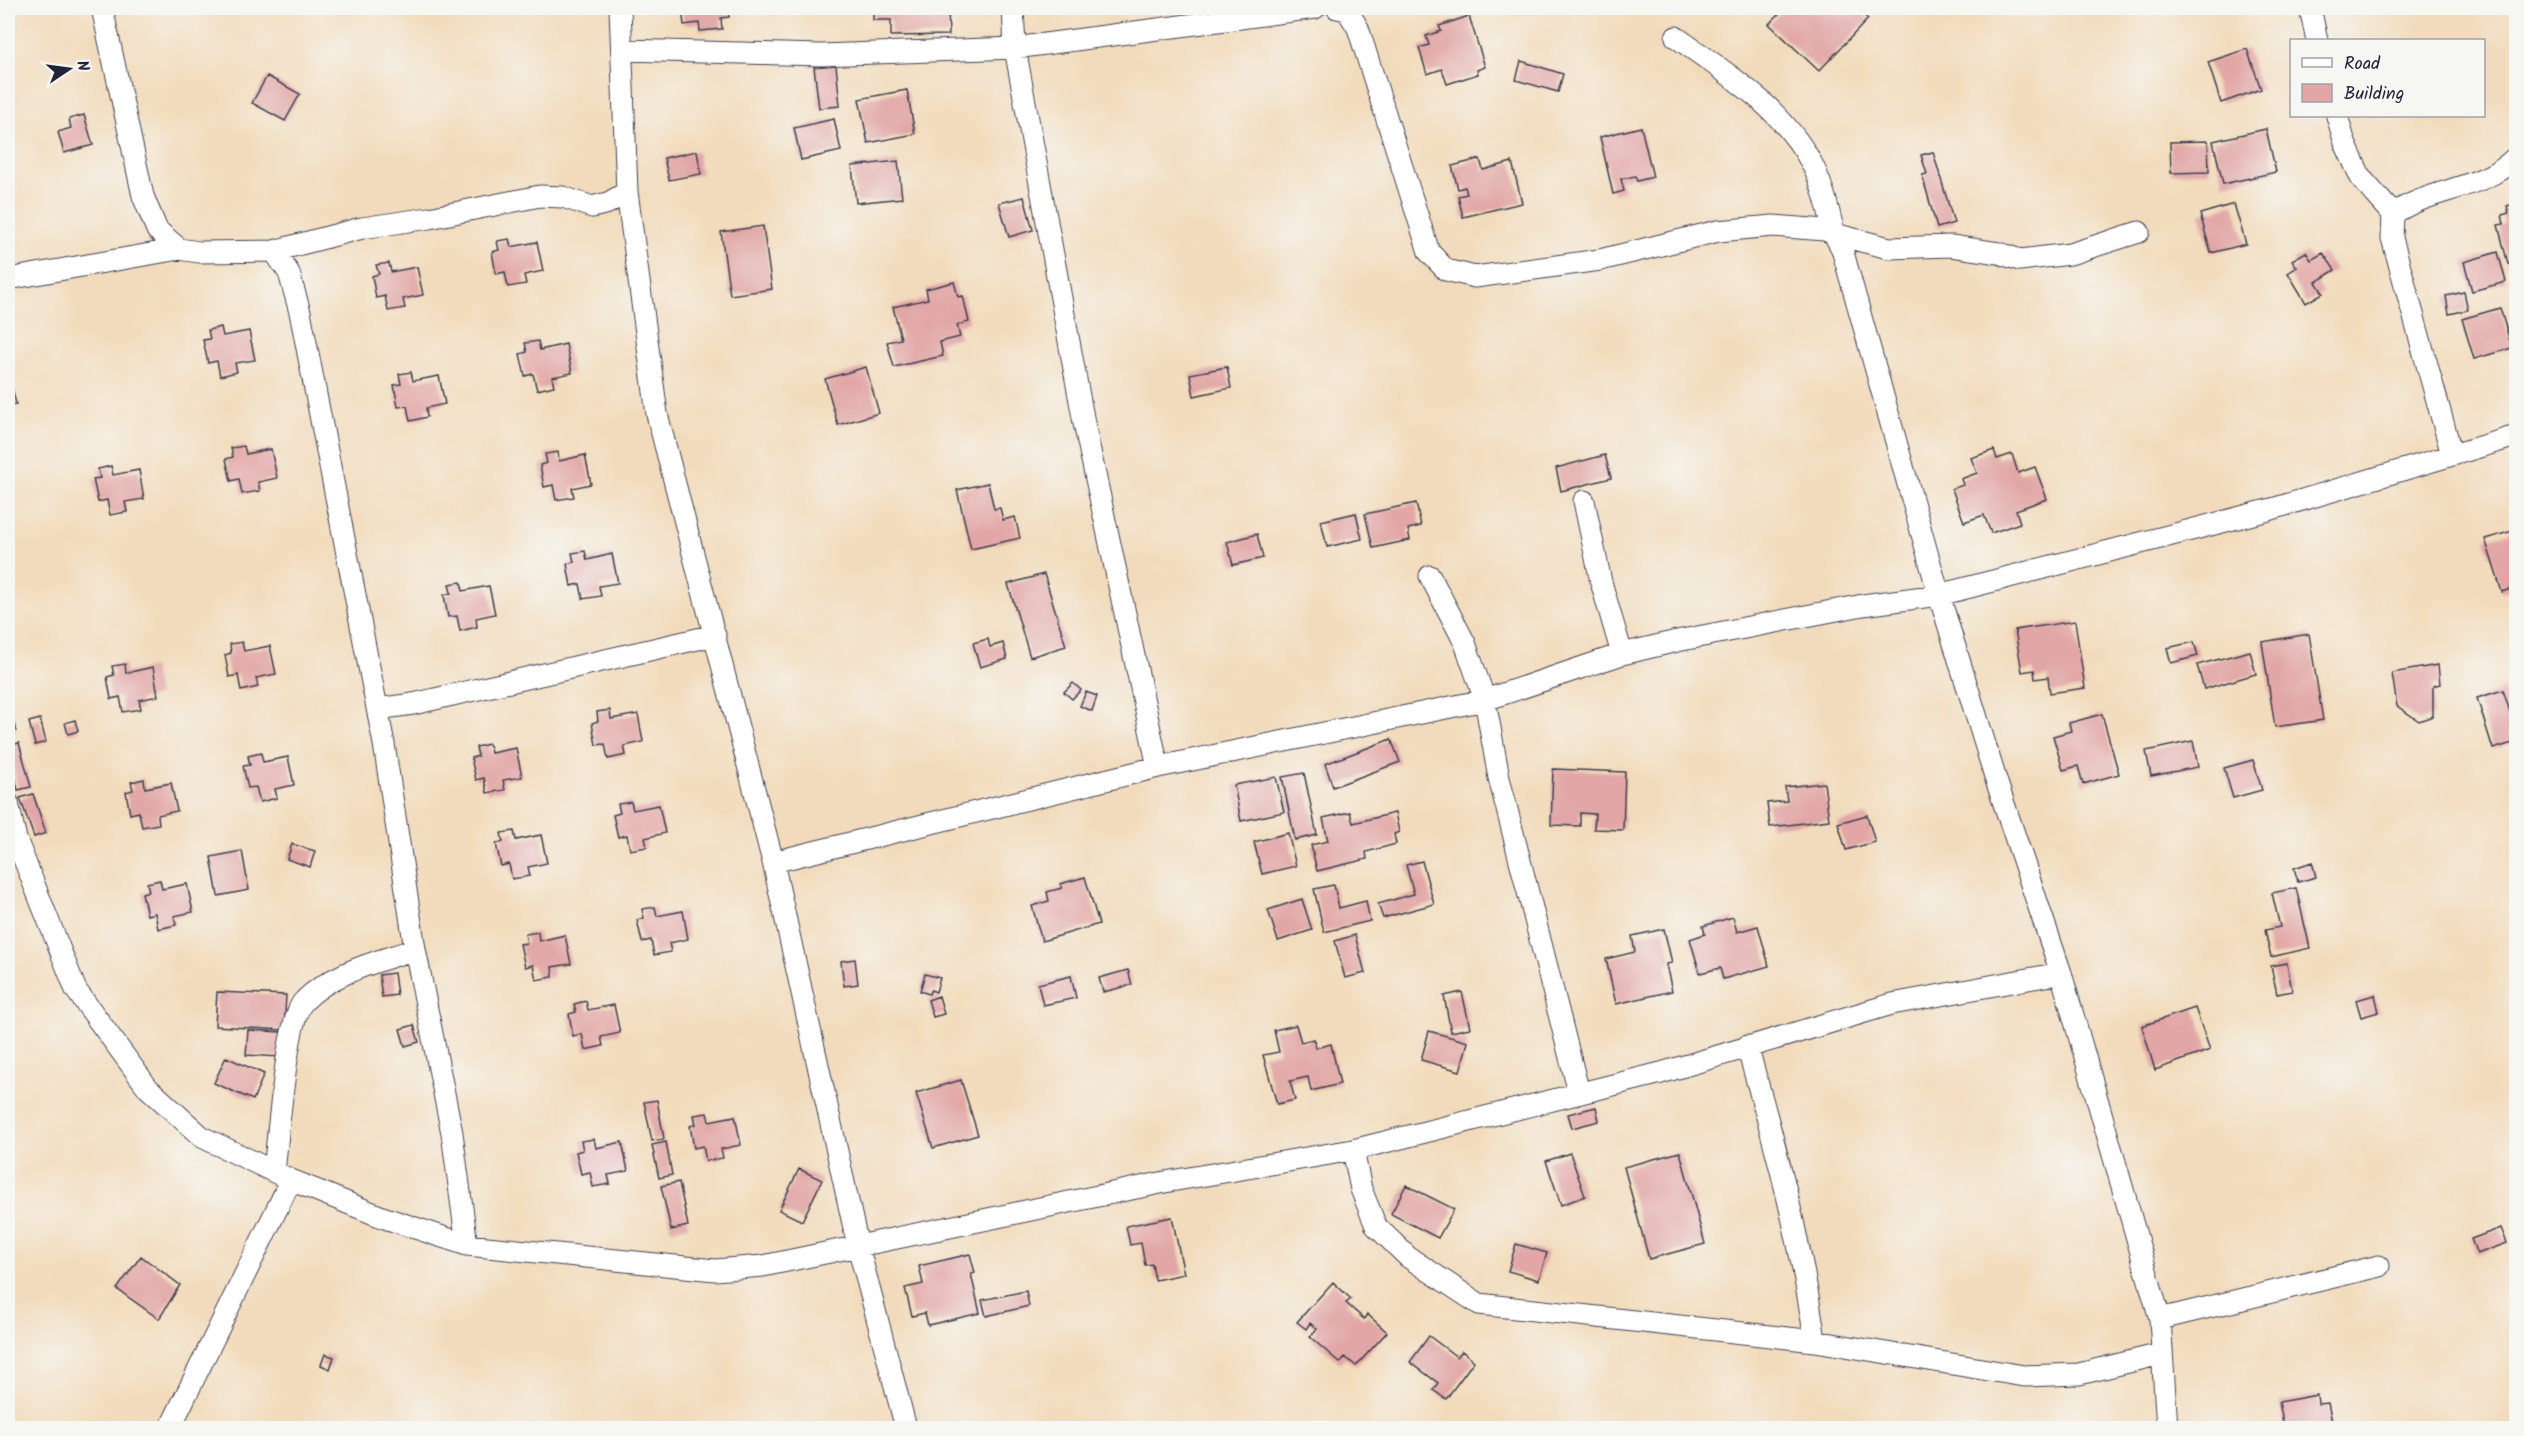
<svg xmlns="http://www.w3.org/2000/svg" width="2524" height="1436" font-family="Kalam,sans-serif">
	<rect width="100%" height="100%" fill="#f6f6f2"/>
	<filter id="ink" filterUnits="userSpaceOnUse"><feTurbulence type="fractalNoise" baseFrequency=".0167" numOctaves="2"/><feDisplacementMap in="SourceGraphic" scale="12" xChannelSelector="R" yChannelSelector="G"/><feConvolveMatrix kernelMatrix="1 2 1 2 8 2 1 2 1" color-interpolation-filters="sRGB"/></filter>
	<filter id="wash" filterUnits="userSpaceOnUse"><feTurbulence type="fractalNoise" baseFrequency=".008" numOctaves="4" result="noise"/><feDisplacementMap in="SourceGraphic" scale="24" xChannelSelector="R" yChannelSelector="G"/><feGaussianBlur stdDeviation="1.35" result="paint"/><feColorMatrix in="noise" values="0 0 0 0 0 0 0 0 0 0 0 0 0 0 0 0 0 1.4 0 .05"/><feComposite in="paint" operator="in"/></filter>
	<g filter="url(#wash)">
		<rect width="100%" height="100%" fill="#f2dbbc"/>
		<g id="blocks">
			<path fill="#e1a6a5" d="M 677,8 L 727,8 L 729,17 L 721,18 L 722,29 L 700,31 L 699,23 L 684,25 L 682,10 L 678,10 Z
				M 873,8 L 948,8 L 949,35 L 891,36 L 891,20 L 873,20 Z
				M 1785,8 L 1856,8 L 1868,19 L 1819,71 L 1769,24 Z
				M 1469,16 L 1485,67 L 1477,70 L 1478,74 L 1447,84 L 1442,69 L 1427,74 L 1419,48 L 1429,45 L 1426,36 L 1441,31 L 1439,26 Z
				M 2247,49 L 2261,89 L 2221,103 L 2208,62 Z
				M 1521,61 L 1563,74 L 1558,92 L 1516,80 Z
				M 836,65 L 840,106 L 819,108 L 814,67 Z
				M 267,76 L 300,94 L 285,121 L 252,103 Z
				M 907,90 L 915,134 L 868,143 L 859,99 Z
				M 84,115 L 93,145 L 64,153 L 58,132 L 71,128 L 69,119 Z
				M 834,119 L 841,151 L 801,160 L 794,128 Z
				M 1641,127 L 1653,177 L 1637,181 L 1635,176 L 1621,179 L 1624,191 L 1613,194 L 1600,137 Z
				M 2266,129 L 2276,172 L 2223,184 L 2213,141 Z
				M 2208,141 L 2209,172 L 2171,173 L 2170,142 Z
				M 697,151 L 701,174 L 669,180 L 664,158 Z
				M 1933,152 L 1954,223 L 1937,228 L 1922,175 L 1927,174 L 1921,155 Z
				M 1480,159 L 1483,170 L 1512,162 L 1522,203 L 1463,217 L 1458,196 L 1467,194 L 1465,187 L 1458,189 L 1452,166 Z
				M 898,161 L 902,198 L 856,203 L 852,166 Z
				M 1024,197 L 1033,230 L 1009,237 L 999,203 Z
				M 2516,203 L 2516,262 L 2508,264 L 2498,225 L 2504,224 L 2502,215 L 2509,213 L 2507,206 Z
				M 2234,204 L 2246,244 L 2211,253 L 2200,214 Z
				M 763,226 L 772,289 L 730,295 L 721,232 Z
				M 509,239 L 511,247 L 537,242 L 543,271 L 524,275 L 526,284 L 508,287 L 505,272 L 496,274 L 492,252 L 499,250 L 497,241 Z
				M 2306,252 L 2311,260 L 2323,253 L 2335,270 L 2316,282 L 2323,293 L 2306,303 L 2288,273 L 2297,267 L 2292,260 Z
				M 2498,252 L 2506,282 L 2472,291 L 2464,262 Z
				M 389,263 L 391,272 L 417,267 L 423,295 L 403,299 L 405,308 L 388,311 L 385,296 L 376,298 L 372,276 L 379,274 L 376,265 Z
				M 954,282 L 958,297 L 963,296 L 969,322 L 957,325 L 960,337 L 940,342 L 943,356 L 894,367 L 887,342 L 901,339 L 893,307 L 928,299 L 926,289 Z
				M 2464,292 L 2468,310 L 2449,314 L 2446,296 Z
				M 2500,308 L 2512,348 L 2474,359 L 2462,319 Z
				M 221,327 L 223,336 L 249,331 L 255,360 L 235,363 L 237,372 L 220,376 L 217,361 L 208,363 L 203,340 L 210,339 L 208,330 Z
				M 538,341 L 540,350 L 566,344 L 572,373 L 552,377 L 554,386 L 537,390 L 533,374 L 525,376 L 520,354 L 527,352 L 525,343 Z
				M 866,367 L 879,413 L 838,425 L 825,379 Z
				M 1227,367 L 1231,388 L 1194,396 L 1190,374 Z
				M 411,372 L 413,381 L 439,376 L 445,404 L 426,408 L 427,417 L 410,421 L 407,406 L 398,407 L 394,385 L 401,384 L 399,374 Z
				M 8,383 L 11,383 L 16,404 L 8,406 Z
				M 244,446 L 246,454 L 271,449 L 277,478 L 258,482 L 260,491 L 242,494 L 239,479 L 231,481 L 226,459 L 233,457 L 231,448 Z
				M 1994,450 L 1997,459 L 2012,454 L 2018,473 L 2035,467 L 2047,499 L 2016,510 L 2020,523 L 1991,533 L 1984,515 L 1964,522 L 1952,489 L 1963,485 L 1961,479 L 1977,473 L 1971,458 Z
				M 558,452 L 559,461 L 585,455 L 591,484 L 572,488 L 574,497 L 556,500 L 553,485 L 544,487 L 540,465 L 547,463 L 545,454 Z
				M 1605,455 L 1611,478 L 1561,491 L 1556,468 Z
				M 111,466 L 113,475 L 139,470 L 144,499 L 125,502 L 127,512 L 110,515 L 107,500 L 98,502 L 93,479 L 100,478 L 98,469 Z
				M 988,483 L 994,509 L 1000,508 L 1003,520 L 1015,517 L 1020,538 L 971,549 L 957,490 Z
				M 1416,503 L 1421,526 L 1408,529 L 1410,540 L 1373,548 L 1365,514 Z
				M 1356,513 L 1362,539 L 1327,547 L 1321,521 Z
				M 2516,530 L 2516,587 L 2502,592 L 2485,539 Z
				M 1257,534 L 1263,558 L 1233,565 L 1227,542 Z
				M 585,551 L 587,560 L 612,554 L 618,583 L 599,586 L 601,596 L 583,599 L 580,584 L 571,586 L 567,564 L 574,562 L 572,553 Z
				M 1044,574 L 1066,646 L 1030,657 L 1008,584 Z
				M 461,582 L 463,591 L 489,586 L 495,614 L 476,618 L 477,627 L 460,631 L 457,616 L 448,617 L 444,595 L 451,593 L 449,584 Z
				M 2075,621 L 2085,688 L 2050,693 L 2048,677 L 2035,679 L 2034,670 L 2022,672 L 2015,630 Z
				M 2309,634 L 2323,720 L 2275,727 L 2262,642 Z
				M 988,639 L 990,647 L 1003,643 L 1007,659 L 980,667 L 973,643 Z
				M 242,642 L 244,651 L 270,646 L 276,674 L 256,678 L 258,687 L 241,691 L 238,675 L 229,677 L 225,655 L 231,653 L 230,644 Z
				M 2194,642 L 2198,656 L 2171,663 L 2167,648 Z
				M 2250,651 L 2256,674 L 2204,689 L 2197,665 Z
				M 125,664 L 126,673 L 153,667 L 158,696 L 139,700 L 141,709 L 123,712 L 120,697 L 111,699 L 107,677 L 114,675 L 112,666 Z
				M 2438,665 L 2440,684 L 2433,686 L 2433,716 L 2419,721 L 2397,706 L 2392,673 Z
				M 1073,683 L 1081,690 L 1072,699 L 1064,692 Z
				M 2503,690 L 2516,730 L 2516,742 L 2493,749 L 2477,698 Z
				M 1086,692 L 1097,696 L 1092,711 L 1080,706 Z
				M 8,704 L 16,731 L 8,733 Z
				M 610,710 L 611,719 L 638,714 L 643,742 L 624,746 L 626,755 L 608,759 L 605,744 L 596,745 L 592,723 L 598,721 L 597,712 Z
				M 2102,714 L 2119,774 L 2083,784 L 2078,766 L 2063,770 L 2053,736 L 2071,731 L 2069,723 Z
				M 40,719 L 46,742 L 35,745 L 29,722 Z
				M 75,720 L 78,731 L 68,734 L 65,723 Z
				M 1391,739 L 1400,762 L 1333,787 L 1325,764 Z
				M 2193,741 L 2198,767 L 2151,776 L 2146,751 Z
				M 19,743 L 31,787 L 18,790 L 8,746 Z
				M 489,744 L 491,753 L 516,748 L 522,777 L 503,780 L 505,790 L 487,793 L 484,778 L 476,780 L 471,758 L 478,756 L 476,747 Z
				M 261,753 L 263,762 L 288,757 L 294,785 L 275,789 L 277,798 L 260,802 L 256,787 L 248,788 L 243,766 L 250,765 L 248,756 Z
				M 2253,760 L 2262,790 L 2233,798 L 2224,768 Z
				M 1553,769 L 1625,772 L 1623,830 L 1594,829 L 1595,814 L 1580,813 L 1580,826 L 1551,825 Z
				M 1304,773 L 1317,835 L 1295,840 L 1282,777 Z
				M 1276,777 L 1284,812 L 1241,821 L 1234,785 Z
				M 144,779 L 145,788 L 171,783 L 177,811 L 158,815 L 159,824 L 142,827 L 139,812 L 130,814 L 126,792 L 133,790 L 131,782 Z
				M 1824,783 L 1829,820 L 1770,827 L 1767,803 L 1787,801 L 1785,787 Z
				M 33,794 L 46,833 L 34,837 L 20,798 Z
				M 631,802 L 633,810 L 659,805 L 665,833 L 645,838 L 647,847 L 630,850 L 627,835 L 618,837 L 613,815 L 620,813 L 618,804 Z
				M 1350,812 L 1353,823 L 1395,813 L 1399,832 L 1394,834 L 1396,844 L 1366,852 L 1367,859 L 1317,871 L 1311,845 L 1328,841 L 1323,818 Z
				M 1867,815 L 1875,842 L 1846,850 L 1838,823 Z
				M 514,831 L 516,840 L 541,835 L 547,863 L 528,867 L 530,876 L 512,879 L 509,864 L 501,866 L 496,844 L 503,842 L 501,833 Z
				M 1288,833 L 1296,866 L 1262,874 L 1254,842 Z
				M 292,844 L 315,851 L 310,867 L 287,859 Z
				M 242,851 L 249,890 L 218,896 L 211,857 Z
				M 1422,861 L 1434,904 L 1383,918 L 1378,904 L 1414,894 L 1406,865 Z
				M 2312,862 L 2316,877 L 2298,882 L 2294,868 Z
				M 1085,877 L 1099,924 L 1042,941 L 1032,906 L 1049,901 L 1047,892 L 1062,888 L 1060,884 Z
				M 160,880 L 162,889 L 187,884 L 193,912 L 174,916 L 176,925 L 158,929 L 155,913 L 147,915 L 142,893 L 149,891 L 147,883 Z
				M 1334,885 L 1339,908 L 1366,901 L 1370,921 L 1324,932 L 1314,889 Z
				M 2296,888 L 2310,948 L 2271,957 L 2265,930 L 2280,927 L 2272,893 Z
				M 1302,899 L 1312,930 L 1278,941 L 1268,910 Z
				M 655,907 L 657,916 L 683,911 L 688,939 L 669,943 L 671,952 L 654,955 L 651,940 L 642,942 L 637,920 L 644,918 L 642,909 Z
				M 1733,917 L 1737,932 L 1758,926 L 1769,966 L 1723,979 L 1720,968 L 1700,973 L 1690,939 L 1705,934 L 1703,926 Z
				M 1664,929 L 1672,963 L 1666,964 L 1672,991 L 1616,1004 L 1606,959 L 1635,952 L 1632,936 Z
				M 538,932 L 539,941 L 565,935 L 571,964 L 552,967 L 553,977 L 536,980 L 533,965 L 525,967 L 520,944 L 527,943 L 525,934 Z
				M 1355,935 L 1365,973 L 1345,978 L 1335,941 Z
				M 855,959 L 858,984 L 844,986 L 841,961 Z
				M 2287,963 L 2292,991 L 2277,994 L 2271,966 Z
				M 1128,970 L 1132,985 L 1103,992 L 1099,978 Z
				M 394,973 L 397,995 L 382,997 L 379,975 Z
				M 925,974 L 940,978 L 936,992 L 931,990 L 929,994 L 920,991 Z
				M 1071,976 L 1076,998 L 1043,1005 L 1038,984 Z
				M 217,992 L 286,995 L 284,1030 L 215,1026 Z
				M 1462,992 L 1470,1028 L 1451,1032 L 1444,996 Z
				M 2375,995 L 2379,1012 L 2361,1017 L 2356,1000 Z
				M 939,996 L 944,1014 L 933,1017 L 928,1000 Z
				M 586,1001 L 588,1010 L 614,1005 L 620,1033 L 601,1037 L 603,1046 L 585,1050 L 582,1034 L 573,1036 L 569,1014 L 576,1012 L 574,1004 Z
				M 2195,1008 L 2210,1050 L 2155,1070 L 2142,1026 Z
				M 414,1025 L 419,1042 L 405,1046 L 400,1029 Z
				M 1296,1025 L 1301,1042 L 1314,1039 L 1316,1048 L 1331,1044 L 1340,1084 L 1311,1091 L 1308,1077 L 1290,1081 L 1295,1100 L 1277,1104 L 1263,1055 L 1279,1052 L 1274,1030 Z
				M 248,1030 L 282,1032 L 280,1057 L 246,1055 Z
				M 1429,1031 L 1468,1042 L 1460,1071 L 1421,1060 Z
				M 226,1057 L 264,1074 L 253,1100 L 214,1083 Z
				M 961,1080 L 978,1135 L 933,1148 L 916,1093 Z
				M 657,1100 L 664,1139 L 652,1141 L 644,1102 Z
				M 1596,1107 L 1599,1121 L 1572,1128 L 1568,1114 Z
				M 707,1113 L 709,1121 L 735,1116 L 741,1145 L 721,1149 L 723,1158 L 706,1161 L 703,1146 L 694,1148 L 690,1126 L 696,1124 L 694,1115 Z
				M 594,1139 L 596,1148 L 622,1142 L 628,1171 L 608,1175 L 610,1184 L 593,1187 L 590,1172 L 581,1174 L 576,1152 L 583,1150 L 581,1141 Z
				M 666,1142 L 672,1175 L 659,1178 L 652,1145 Z
				M 1680,1152 L 1705,1244 L 1649,1259 L 1624,1167 Z
				M 1570,1153 L 1585,1196 L 1561,1205 L 1546,1161 Z
				M 799,1169 L 822,1180 L 802,1221 L 779,1210 Z
				M 679,1182 L 688,1226 L 671,1230 L 661,1186 Z
				M 1406,1185 L 1454,1209 L 1438,1238 L 1391,1214 Z
				M 1172,1217 L 1184,1274 L 1155,1280 L 1152,1264 L 1145,1265 L 1141,1243 L 1130,1245 L 1126,1226 Z
				M 2501,1228 L 2507,1243 L 2477,1254 L 2471,1239 Z
				M 1516,1244 L 1547,1253 L 1539,1280 L 1508,1271 Z
				M 970,1254 L 975,1273 L 971,1274 L 980,1313 L 928,1325 L 925,1313 L 912,1316 L 905,1288 L 923,1284 L 919,1266 Z
				M 141,1256 L 180,1285 L 159,1319 L 117,1289 Z
				M 1333,1282 L 1351,1299 L 1346,1303 L 1364,1319 L 1367,1314 L 1387,1332 L 1356,1366 L 1345,1357 L 1340,1363 L 1310,1337 L 1317,1329 L 1310,1323 L 1306,1329 L 1297,1322 Z
				M 1026,1291 L 1029,1306 L 986,1316 L 982,1300 Z
				M 1429,1336 L 1457,1357 L 1462,1351 L 1474,1361 L 1446,1399 L 1433,1390 L 1438,1383 L 1410,1362 Z
				M 325,1354 L 334,1357 L 330,1369 L 321,1365 Z
				M 2317,1395 L 2318,1404 L 2328,1403 L 2333,1427 L 2284,1428 L 2279,1402 Z"/>
		</g>
	</g>
	<g filter="url(#ink)">
		<use href="#blocks" fill-opacity="0" stroke="#413e4e" stroke-width="1.5"/>
		<g fill="none" stroke-linecap="round" stroke-linejoin="round">
			<defs>
				<path id="minor" d="M 102,8 L 143,196 L 157,230 L 179,249 L 199,252 L 274,251 L 362,228 L 429,218 L 540,196 L 563,197 L 592,207 L 608,203 L 627,192
					M 620,8 L 627,192 L 657,414 L 773,862 L 858,1246 L 906,1428
					M 1013,8 L 1015,48 L 1084,423 L 1158,767
					M 1337,8 L 1347,10 L 1358,28 L 1429,252 L 1446,270 L 1475,277 L 1600,260 L 1718,231 L 1773,226 L 1825,230 L 1834,234 L 1842,249 L 1939,595 L 1997,783 L 2061,973 L 2160,1319 L 2167,1428
					M 2310,8 L 2317,40
					M 1676,37 C 1726,73 1782,107 1812,164 C 1823,185 1829,210 1834,234 L 1889,248 L 1951,246 L 1999,253 L 2020,260 L 2070,254 L 2139,232
					M 622,50 L 820,55 L 1015,48 L 1315,8
					M 2337,116 L 2345,143 L 2361,178 L 2393,214
					M 274,251 L 289,273 L 300,312 L 384,744 L 415,949 L 452,1133 L 467,1245
					M 8,279 L 179,249
					M 2452,455 L 2392,238 L 2393,214 C 2431,188 2483,190 2516,157
					M 1584,501 L 1601,582 L 1622,654
					M 1430,576 L 1465,643 L 1485,700 L 1499,778 L 1579,1093
					M 377,709 L 413,704 L 715,635
					M 8,803 L 16,839 L 76,990 L 148,1088 L 202,1137 L 291,1180 L 382,1217 L 467,1245 L 715,1270 L 763,1266 L 1165,1182 L 1353,1150 L 1661,1073 L 1892,1004 L 2061,973
					M 773,862 L 1158,767 L 1485,700 L 1622,654 L 1677,641 L 1863,605 L 1939,595 L 2272,509 L 2516,436
					M 1747,1046 C 1775,1143 1801,1240 1815,1341
					M 1353,1150 L 1361,1189 L 1376,1226 L 1408,1257 L 1479,1304 L 1815,1341 L 2024,1376 L 2079,1374 L 2161,1354
					M 274,1171 C 278,1141 286,1018 304,1001 C 332,972 378,962 415,949
					M 2160,1319 L 2379,1266
					M 170,1428 L 291,1180"/>
			</defs>
			<use href="#minor" stroke="#413e4e" stroke-width="23"/>
			<use href="#minor" stroke="#fff" stroke-width="21"/>
		</g>
	</g>
	<rect width="2524" height="1436" fill="none" stroke="#f6f6f2" stroke-width="30"/>
	<rect x="2290" y="39" width="195" height="78" fill="#f6f6f2" stroke="#a1a1a9" stroke-width="1.5"/>
	<rect x="2302" y="58" width="30" height="9" fill="#ffffff" stroke="#a1a1a9" stroke-width="1.5"/>
	<text x="2344" y="69" font-size="18" fill="#22223b">Road</text>
	<rect x="2302" y="84" width="30" height="18" fill="#e1a6a5" stroke="#a1a1a9" stroke-width="1.5"/>
	<text x="2344" y="99" font-size="18" fill="#22223b">Building</text>
	<g transform="translate(69 69) rotate(77)" stroke="#f6f6f2" stroke-width="4.5" paint-order="stroke">
	<path d="M0-4.5L10 22L0 15L-10 22Z" fill="#22223b"/>
	<text y="-9" font-size="16" font-weight="bold" text-anchor="middle" fill="#22223b">N</text>
	</g>
</svg>
